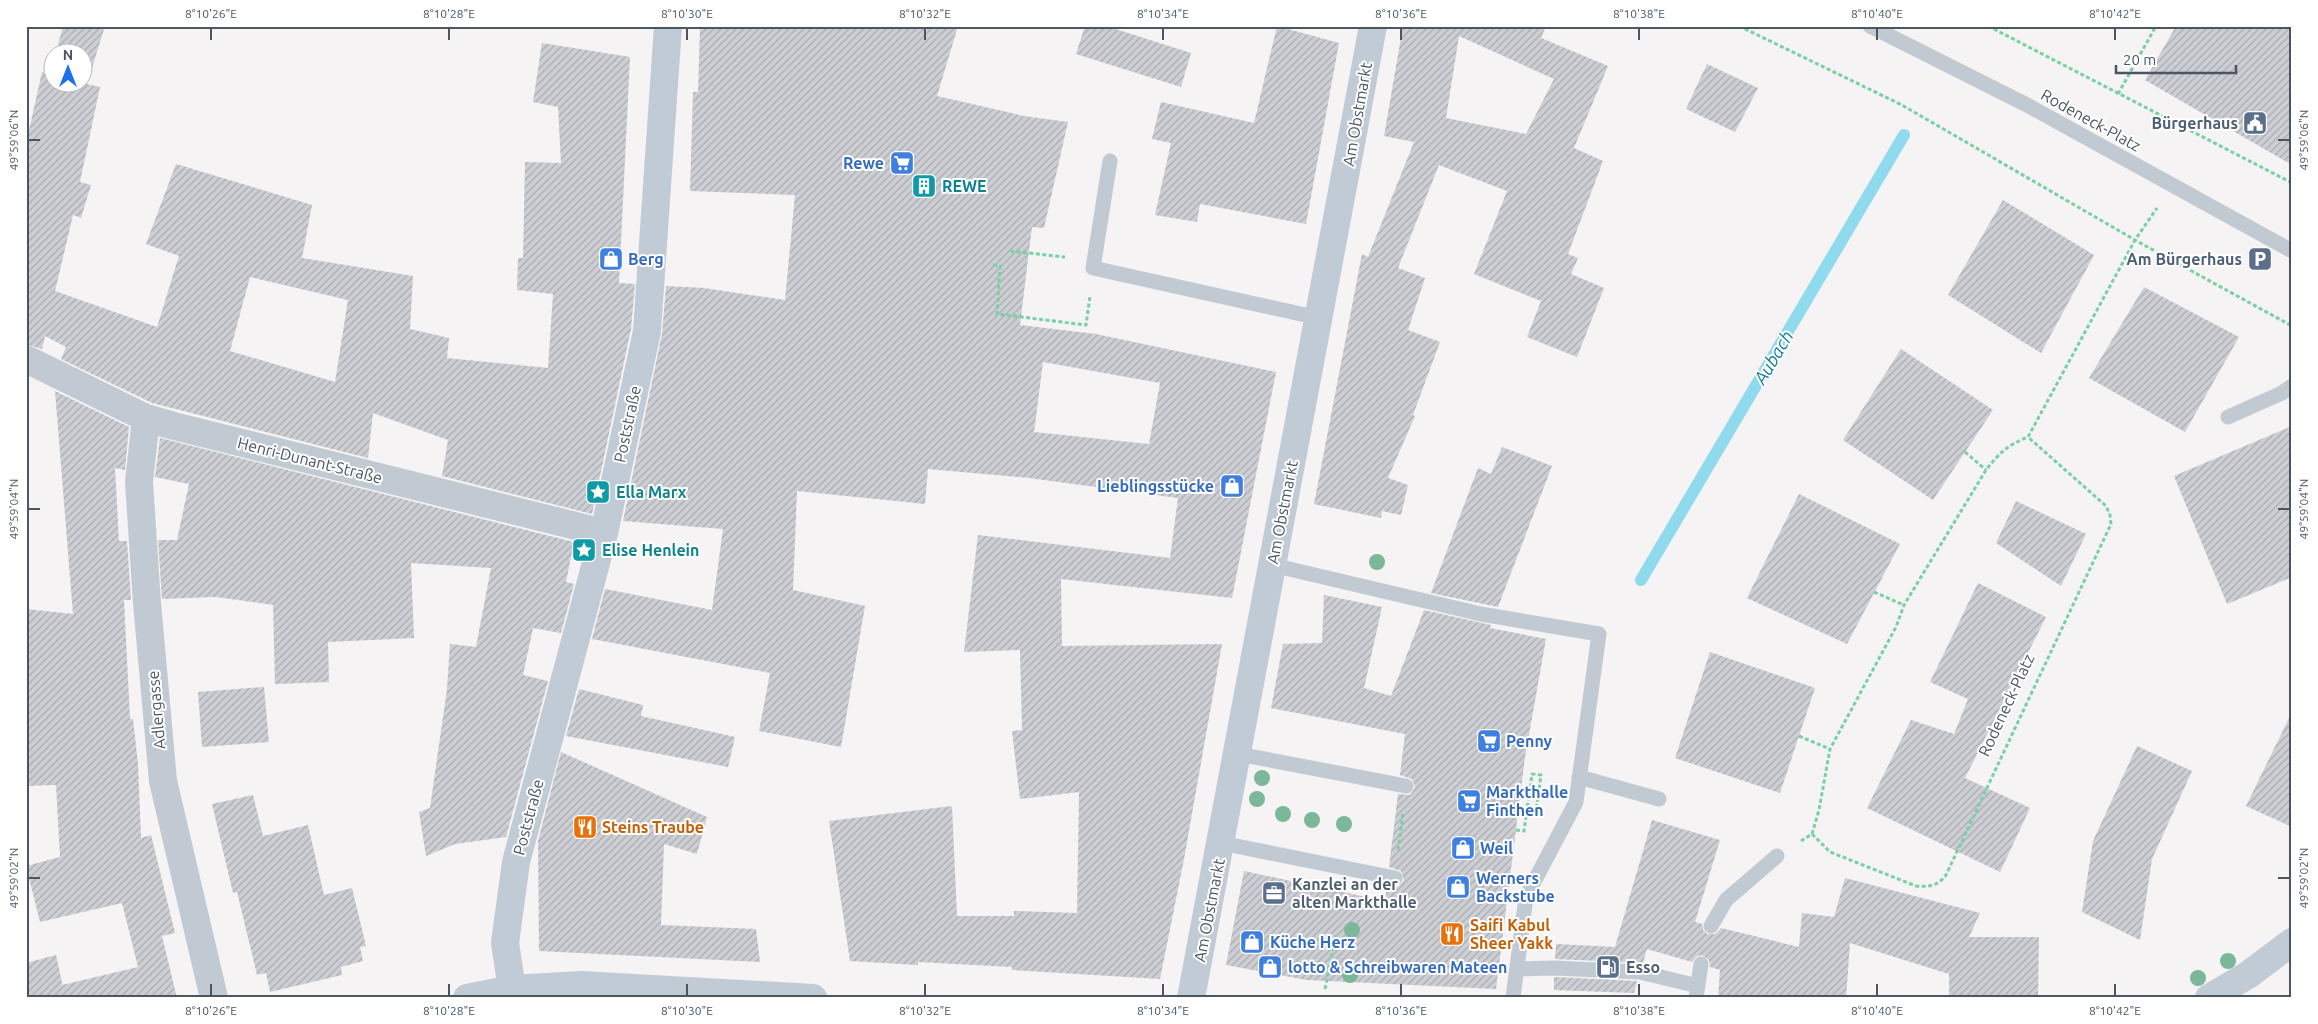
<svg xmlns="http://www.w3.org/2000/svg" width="2318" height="1024" font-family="Ubuntu,sans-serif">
	<defs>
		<pattern id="building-hatch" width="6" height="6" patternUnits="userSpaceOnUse" patternTransform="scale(1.25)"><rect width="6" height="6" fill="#cdcfd5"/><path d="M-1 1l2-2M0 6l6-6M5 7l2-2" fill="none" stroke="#a8abb0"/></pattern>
	</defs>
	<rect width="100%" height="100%" fill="#f5f3f3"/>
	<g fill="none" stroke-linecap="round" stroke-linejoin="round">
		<path stroke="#90daee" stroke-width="12" d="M 1641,580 L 1904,135"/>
	</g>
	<path fill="url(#building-hatch)" fill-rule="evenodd" d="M 63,26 L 105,26 L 87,84 L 100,87 L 80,182 L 91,185 L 81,218 L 73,215 L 55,291 L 157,327 L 179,256 L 146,244 L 176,164 L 312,205 L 302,258 L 413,276 L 410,329 L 449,338 L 447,358 L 548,368 L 553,294 L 517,290 L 518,258 L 523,258 L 525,162 L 561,163 L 558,107 L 533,102 L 542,43 L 630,57 L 619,283 L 635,284 L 631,329 L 592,514 L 442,476 L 448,440 L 373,413 L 368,458 L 152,403 L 61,359 L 66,347 L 45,336 L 42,349 L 26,344 L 26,144 L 42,72 L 50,74 L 52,64 L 52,82 L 82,82 L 82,52 L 56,52 ZM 250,277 L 348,300 L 335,382 L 230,351 Z
		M 700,26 L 958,26 L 937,96 L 1024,116 L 1068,122 L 1044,228 L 1032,227 L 1020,325 L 1096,334 L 1276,372 L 1232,598 L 1061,579 L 1062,646 L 1222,644 L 1184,859 L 1160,979 L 1012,970 L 1012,967 L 918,962 L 918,965 L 850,961 L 829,821 L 952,806 L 957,916 L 1014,916 L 1014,911 L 1077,913 L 1079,792 L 1020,799 L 1012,731 L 1022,730 L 1020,650 L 964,652 L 978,535 L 1170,558 L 1178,498 L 1029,478 L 928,469 L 925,504 L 797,491 L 793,590 L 865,606 L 841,747 L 759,731 L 770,673 L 592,639 L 605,589 L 712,610 L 723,529 L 623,521 L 662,334 L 666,286 L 704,288 L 785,300 L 795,195 L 690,191 L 693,92 L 698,92 ZM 1043,362 L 1160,383 L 1149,444 L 1034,432 Z
		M 1085,26 L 1106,26 L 1191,53 L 1181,87 L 1076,54 Z
		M 1277,26 L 1339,43 L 1306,224 L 1200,204 L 1197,222 L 1155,215 L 1171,143 L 1152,139 L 1161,102 L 1254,123 Z
		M 1403,26 L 1546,26 L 1541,38 L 1608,66 L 1574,148 L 1603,161 L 1568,254 L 1578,258 L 1571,274 L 1604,288 L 1577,357 L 1527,337 L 1541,301 L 1474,274 L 1507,191 L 1439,165 L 1398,268 L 1425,278 L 1408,330 L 1440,342 L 1413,415 L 1415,416 L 1388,478 L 1408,485 L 1401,515 L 1382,511 L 1381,518 L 1314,504 L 1362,254 L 1368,257 L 1414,142 L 1384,136 ZM 1459,36 L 1554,79 L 1526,134 L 1446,118 Z
		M 2176,26 L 2292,26 L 2292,165 L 2145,80 Z
		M 1707,64 L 1758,88 L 1735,132 L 1686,109 Z
		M 2003,200 L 2094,255 L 2041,353 L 1948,295 Z
		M 2144,287 L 2239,337 L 2185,432 L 2089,378 Z
		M 1901,349 L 1993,410 L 1933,500 L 1843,440 Z
		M 55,391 L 129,427 L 125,470 L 115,468 L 119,541 L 127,541 L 131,600 L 124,600 L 130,719 L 133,719 L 138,764 L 141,838 L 151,835 L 175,933 L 162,936 L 177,998 L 26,998 L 26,963 L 56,955 L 63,987 L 62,985 L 138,967 L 122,903 L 40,922 L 26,866 L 60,857 L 56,785 L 26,786 L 26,609 L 73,614 Z
		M 2292,426 L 2292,577 L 2227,604 L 2174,476 Z
		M 160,438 L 574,542 L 566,582 L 574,584 L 561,633 L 533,628 L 523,675 L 548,681 L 506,837 L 455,844 L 426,856 L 419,812 L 430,808 L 447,689 L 450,644 L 476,647 L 491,568 L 411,563 L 414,638 L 328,642 L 329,682 L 275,684 L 273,605 L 216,597 L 162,599 L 158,540 L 177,540 L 189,484 L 155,477 Z
		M 1502,447 L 1552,466 L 1498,607 L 1431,593 L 1478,468 L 1491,474 Z
		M 1799,494 L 1900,544 L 1847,644 L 1747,598 Z
		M 2016,501 L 2086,534 L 2061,586 L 1996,543 Z
		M 1978,583 L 2046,617 L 1965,778 L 2030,808 L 2000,872 L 1867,808 L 1911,720 L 1954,734 L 1968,699 L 1930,682 Z
		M 1324,595 L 1382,607 L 1364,688 L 1391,696 L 1424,610 L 1491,625 L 1490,628 L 1546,639 L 1525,757 L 1496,989 L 1307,980 L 1226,965 L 1244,871 L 1385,901 L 1387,886 L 1398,887 L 1404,880 L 1401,871 L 1389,867 L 1398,794 L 1410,795 L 1415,787 L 1412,779 L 1400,775 L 1405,734 L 1271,708 L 1283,644 L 1322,643 Z
		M 1710,652 L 1815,688 L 1780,793 L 1675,758 Z
		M 264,687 L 269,742 L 202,747 L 198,692 Z
		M 579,689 L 643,705 L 641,716 L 735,737 L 728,767 L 566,736 Z
		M 2292,712 L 2292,827 L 2246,806 Z
		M 2137,746 L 2192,771 L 2152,859 L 2140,940 L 2082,912 L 2093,841 Z
		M 561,752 L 707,817 L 697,854 L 664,844 L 661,925 L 756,929 L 760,962 L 539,951 L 538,841 Z
		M 253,795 L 263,836 L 308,825 L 324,895 L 352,888 L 366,946 L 360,947 L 363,961 L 341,967 L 342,975 L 270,992 L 266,973 L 257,975 L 237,892 L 233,893 L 212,804 Z
		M 1652,820 L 1720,840 L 1695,922 L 1702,924 L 1703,930 L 1707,934 L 1715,934 L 1721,928 L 1799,947 L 1802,913 L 1834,917 L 1845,878 L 1980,913 L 1969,937 L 2039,937 L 2038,998 L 1949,998 L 1949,974 L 1850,943 L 1846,998 L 1718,998 L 1720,970 L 1710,967 L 1709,960 L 1702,955 L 1697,956 L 1692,962 L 1647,949 L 1643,963 L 1555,959 L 1556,944 L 1615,947 Z
		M 1554,977 L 1555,977 L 1637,981 L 1634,993 L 1554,990 Z"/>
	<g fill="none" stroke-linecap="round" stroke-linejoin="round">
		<path stroke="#7ad0a6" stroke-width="3" stroke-dasharray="4 2.5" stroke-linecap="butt" d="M 1739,26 L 1902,105 L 2135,240 L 2292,326
			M 1988,26 L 2292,183
			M 2118,94 L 2156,26
			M 1010,251 L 1065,257
			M 993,265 L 1000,266 L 997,314 L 1086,325 L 1090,296
			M 1965,452 L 1986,470
			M 1874,592 L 1904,605
			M 1799,736 L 1830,749
			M 1516,830 L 1524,831 L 1532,774 L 1541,775 L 1536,812
			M 1812,834 L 1830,852 L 1916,886 C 1929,887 1938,886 1946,875 L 2111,524 L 2110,515 L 2106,506 L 2028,437
			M 1801,841 L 1812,834 L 1819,810 L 1830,749 L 1896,627 L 1904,605 L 1986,470 C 2000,452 2008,445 2028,437 L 2135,240 L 2157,208
			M 1398,850 L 1403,814
			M 1327,939 L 1335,941
			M 1325,989 L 1336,935"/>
		<path stroke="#c1cad2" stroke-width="15" d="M 1870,26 L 2027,105 L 2292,251
			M 1110,161 L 1093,268 L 1319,318
			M 2228,417 L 2282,393 L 2292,386
			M 1272,565 L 1481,614 L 1599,634 L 1576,802 L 1526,897 L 1513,998
			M 1238,754 L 1406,786
			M 1579,777 L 1659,799
			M 1221,843 L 1395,878
			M 1711,926 L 1726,900 L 1777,856
			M 1517,969 L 1555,968 L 1640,972 L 1698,986
			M 1696,998 L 1701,964"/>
		<path stroke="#c1cad2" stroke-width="28" d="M 26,359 L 146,418 L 174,426 L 604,533
			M 146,418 L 139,482 L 147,603 L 163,781 L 214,998"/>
		<path stroke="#c1cbd6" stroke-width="28" d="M 512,989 L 505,943 L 516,862 L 604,533 L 647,331 L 668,26
			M 467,998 L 512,989 L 581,985 L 813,998
			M 1191,998 L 1373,26
			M 2209,998 L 2248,975 L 2292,942"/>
	</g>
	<g fill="#7bb799">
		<circle cx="1377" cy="562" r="8"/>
		<circle cx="1262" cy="778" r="8"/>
		<circle cx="1257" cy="799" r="8"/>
		<circle cx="1283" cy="814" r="8"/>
		<circle cx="1312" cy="820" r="8"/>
		<circle cx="1344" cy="824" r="8"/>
		<circle cx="1352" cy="930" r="8"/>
		<circle cx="2228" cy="961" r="8"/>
		<circle cx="1350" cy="975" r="8"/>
		<circle cx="2198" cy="978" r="8"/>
	</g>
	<path fill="none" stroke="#4a5661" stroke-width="2" d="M 211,28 L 211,40M 449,28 L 449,40M 687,28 L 687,40M 925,28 L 925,40M 1163,28 L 1163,40M 1401,28 L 1401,40M 1639,28 L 1639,40M 1877,28 L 1877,40M 2115,28 L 2115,40M 28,140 L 40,140M 2278,140 L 2290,140M 28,509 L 40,509M 2278,509 L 2290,509M 28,878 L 40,878M 2278,878 L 2290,878M 211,984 L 211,996M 449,984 L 449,996M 687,984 L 687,996M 925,984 L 925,996M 1163,984 L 1163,996M 1401,984 L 1401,996M 1639,984 L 1639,996M 1877,984 L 1877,996M 2115,984 L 2115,996"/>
	<defs>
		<symbol id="civic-square" viewBox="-11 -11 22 22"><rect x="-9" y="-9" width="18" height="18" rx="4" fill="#5c6f8a" stroke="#fff"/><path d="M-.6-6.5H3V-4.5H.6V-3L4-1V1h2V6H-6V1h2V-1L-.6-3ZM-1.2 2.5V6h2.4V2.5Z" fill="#fff"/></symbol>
		<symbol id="supermarket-square" viewBox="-11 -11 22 22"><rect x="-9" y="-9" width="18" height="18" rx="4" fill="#3f7fe0" stroke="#fff"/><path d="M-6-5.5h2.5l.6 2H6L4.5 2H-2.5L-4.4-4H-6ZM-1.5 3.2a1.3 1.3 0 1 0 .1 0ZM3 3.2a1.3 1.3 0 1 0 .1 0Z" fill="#fff"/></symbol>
		<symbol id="building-square" viewBox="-11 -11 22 22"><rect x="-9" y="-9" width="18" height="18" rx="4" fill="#0f9aa8" stroke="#fff"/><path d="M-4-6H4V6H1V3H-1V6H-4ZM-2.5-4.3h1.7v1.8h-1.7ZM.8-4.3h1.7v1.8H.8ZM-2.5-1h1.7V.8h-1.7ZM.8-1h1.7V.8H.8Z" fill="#fff"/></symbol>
		<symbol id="shop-square" viewBox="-11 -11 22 22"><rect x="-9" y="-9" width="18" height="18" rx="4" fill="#3f7fe0" stroke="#fff"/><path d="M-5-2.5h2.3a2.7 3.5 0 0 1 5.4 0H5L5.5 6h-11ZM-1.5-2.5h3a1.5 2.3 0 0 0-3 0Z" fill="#fff"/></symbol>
		<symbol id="parking-square" viewBox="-11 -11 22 22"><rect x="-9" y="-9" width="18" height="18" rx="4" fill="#5c6f8a" stroke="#fff"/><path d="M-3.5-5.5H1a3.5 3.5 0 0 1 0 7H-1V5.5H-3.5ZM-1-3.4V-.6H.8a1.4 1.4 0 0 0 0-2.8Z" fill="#fff"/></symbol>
		<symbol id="sight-square" viewBox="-11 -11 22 22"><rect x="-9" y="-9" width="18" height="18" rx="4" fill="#0f9aa8" stroke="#fff"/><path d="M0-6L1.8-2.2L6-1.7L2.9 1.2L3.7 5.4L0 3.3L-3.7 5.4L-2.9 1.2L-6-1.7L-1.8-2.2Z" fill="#fff"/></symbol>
		<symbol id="restaurant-square" viewBox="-11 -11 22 22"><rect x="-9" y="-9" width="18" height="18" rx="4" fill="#e8710a" stroke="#fff"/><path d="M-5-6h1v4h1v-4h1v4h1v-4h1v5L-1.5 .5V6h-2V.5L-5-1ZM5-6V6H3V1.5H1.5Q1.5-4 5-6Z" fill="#fff"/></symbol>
		<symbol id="office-square" viewBox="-11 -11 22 22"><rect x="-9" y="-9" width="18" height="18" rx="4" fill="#5c6f8a" stroke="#fff"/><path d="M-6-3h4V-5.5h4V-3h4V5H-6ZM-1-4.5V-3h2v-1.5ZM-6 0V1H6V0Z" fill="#fff"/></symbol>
		<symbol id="fuel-square" viewBox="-11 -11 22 22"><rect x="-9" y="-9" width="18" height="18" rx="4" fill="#5c6f8a" stroke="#fff"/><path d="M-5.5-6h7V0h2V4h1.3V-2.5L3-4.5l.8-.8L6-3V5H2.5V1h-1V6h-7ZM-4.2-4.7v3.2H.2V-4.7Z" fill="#fff"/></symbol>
	</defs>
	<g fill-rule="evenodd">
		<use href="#civic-square" x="2241" y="109" width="28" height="28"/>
		<use href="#supermarket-square" x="888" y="149" width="28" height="28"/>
		<use href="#building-square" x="910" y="172" width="28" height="28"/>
		<use href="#shop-square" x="597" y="245" width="28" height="28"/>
		<use href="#parking-square" x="2246" y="245" width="28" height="28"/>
		<use href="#shop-square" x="1218" y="472" width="28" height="28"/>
		<use href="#sight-square" x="584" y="478" width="28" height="28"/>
		<use href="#sight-square" x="570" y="536" width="28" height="28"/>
		<use href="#supermarket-square" x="1475" y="727" width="28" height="28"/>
		<use href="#supermarket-square" x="1455" y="787" width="28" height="28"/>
		<use href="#restaurant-square" x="571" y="813" width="28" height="28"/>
		<use href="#shop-square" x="1449" y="834" width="28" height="28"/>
		<use href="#shop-square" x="1444" y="873" width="28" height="28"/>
		<use href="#office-square" x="1260" y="879" width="28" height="28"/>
		<use href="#restaurant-square" x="1438" y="920" width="28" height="28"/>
		<use href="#shop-square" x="1238" y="928" width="28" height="28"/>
		<use href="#shop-square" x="1256" y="953" width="28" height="28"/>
		<use href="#fuel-square" x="1594" y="953" width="28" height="28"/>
	</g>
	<g text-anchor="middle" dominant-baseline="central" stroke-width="4" stroke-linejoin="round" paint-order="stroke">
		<g font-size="16" fill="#4a5661" stroke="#fff">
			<text transform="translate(1357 114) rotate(-80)">Am Obstmarkt</text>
			<text transform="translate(2091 120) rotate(29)">Rodeneck-Platz</text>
			<text transform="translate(627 424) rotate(-78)">Poststraße</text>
			<text transform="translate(310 460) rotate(14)">Henri-Dunant-Straße</text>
			<text transform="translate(1282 512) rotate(-79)">Am Obstmarkt</text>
			<text transform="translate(2006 705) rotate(-65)">Rodeneck-Platz</text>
			<text transform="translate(156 710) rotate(-95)">Adlergasse</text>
			<text transform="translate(528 817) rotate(-75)">Poststraße</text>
			<text transform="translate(1209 910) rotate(-79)">Am Obstmarkt</text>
		</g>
		<g font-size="16" font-weight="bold" fill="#4e5e75" stroke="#fff" text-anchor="end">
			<text x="2238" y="123">Bürgerhaus</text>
			<text x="2242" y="259">Am Bürgerhaus</text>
			<text x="1292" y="884" text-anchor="start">Kanzlei an der<tspan x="1292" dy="18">alten Markthalle</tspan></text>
			<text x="1626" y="967" text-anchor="start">Esso</text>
		</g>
		<g font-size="16" font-weight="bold" fill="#366cbe" stroke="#fff" text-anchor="start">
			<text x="884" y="163" text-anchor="end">Rewe</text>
			<text x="628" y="259">Berg</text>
			<text x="1214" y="486" text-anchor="end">Lieblingsstücke</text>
			<text x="1506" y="741">Penny</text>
			<text x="1486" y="792">Markthalle<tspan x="1486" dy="18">Finthen</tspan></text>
			<text x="1480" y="848">Weil</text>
			<text x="1476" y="878">Werners<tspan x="1476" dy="18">Backstube</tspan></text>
			<text x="1270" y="942">Küche Herz</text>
			<text x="1288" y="967">lotto &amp; Schreibwaren Mateen</text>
		</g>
		<g font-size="16" font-weight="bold" fill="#0d838f" stroke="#fff" text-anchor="start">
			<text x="942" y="186">REWE</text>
			<text x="616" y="492">Ella Marx</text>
			<text x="602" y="550">Elise Henlein</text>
		</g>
		<g font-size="16" font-weight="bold" fill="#c56008" stroke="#fff" text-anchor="start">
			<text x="602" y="827">Steins Traube</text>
			<text x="1470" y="925">Saifi Kabul<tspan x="1470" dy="18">Sheer Yakk</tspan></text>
		</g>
		<g font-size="18" font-style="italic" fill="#0c7c9b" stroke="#fff">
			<text transform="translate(1773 357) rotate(-59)">Aubach</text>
		</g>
	</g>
	<rect width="2318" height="1024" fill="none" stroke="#ffffff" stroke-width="55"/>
	<g transform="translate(68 68)"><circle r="24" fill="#ffffff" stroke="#b7bbc0"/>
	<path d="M0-4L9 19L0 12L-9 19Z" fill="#1a73e8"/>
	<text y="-8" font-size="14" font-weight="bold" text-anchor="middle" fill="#4a5661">N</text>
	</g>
	<path d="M2116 65v8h120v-8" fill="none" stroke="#4a5661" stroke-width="2.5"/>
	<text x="2123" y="65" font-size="15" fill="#4a5661" stroke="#ffffff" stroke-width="4" paint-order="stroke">20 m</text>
	<rect x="28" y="28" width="2262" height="968" fill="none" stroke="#4a5661" stroke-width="2"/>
	<g font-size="12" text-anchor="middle" fill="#4a5661">
		<text x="211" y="18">8°10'26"E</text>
		<text x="449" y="18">8°10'28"E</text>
		<text x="687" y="18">8°10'30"E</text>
		<text x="925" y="18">8°10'32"E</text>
		<text x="1163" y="18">8°10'34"E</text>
		<text x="1401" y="18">8°10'36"E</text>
		<text x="1639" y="18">8°10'38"E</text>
		<text x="1877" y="18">8°10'40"E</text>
		<text x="2115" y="18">8°10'42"E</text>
		<text transform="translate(14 140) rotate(-90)" y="4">49°59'06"N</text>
		<text transform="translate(2304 140) rotate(-90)" y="4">49°59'06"N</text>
		<text transform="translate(14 509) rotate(-90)" y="4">49°59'04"N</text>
		<text transform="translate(2304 509) rotate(-90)" y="4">49°59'04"N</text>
		<text transform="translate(14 878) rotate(-90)" y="4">49°59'02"N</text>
		<text transform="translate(2304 878) rotate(-90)" y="4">49°59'02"N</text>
		<text x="211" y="1015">8°10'26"E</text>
		<text x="449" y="1015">8°10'28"E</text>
		<text x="687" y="1015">8°10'30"E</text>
		<text x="925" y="1015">8°10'32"E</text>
		<text x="1163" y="1015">8°10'34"E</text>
		<text x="1401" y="1015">8°10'36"E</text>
		<text x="1639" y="1015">8°10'38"E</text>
		<text x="1877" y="1015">8°10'40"E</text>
		<text x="2115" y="1015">8°10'42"E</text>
	</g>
</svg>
